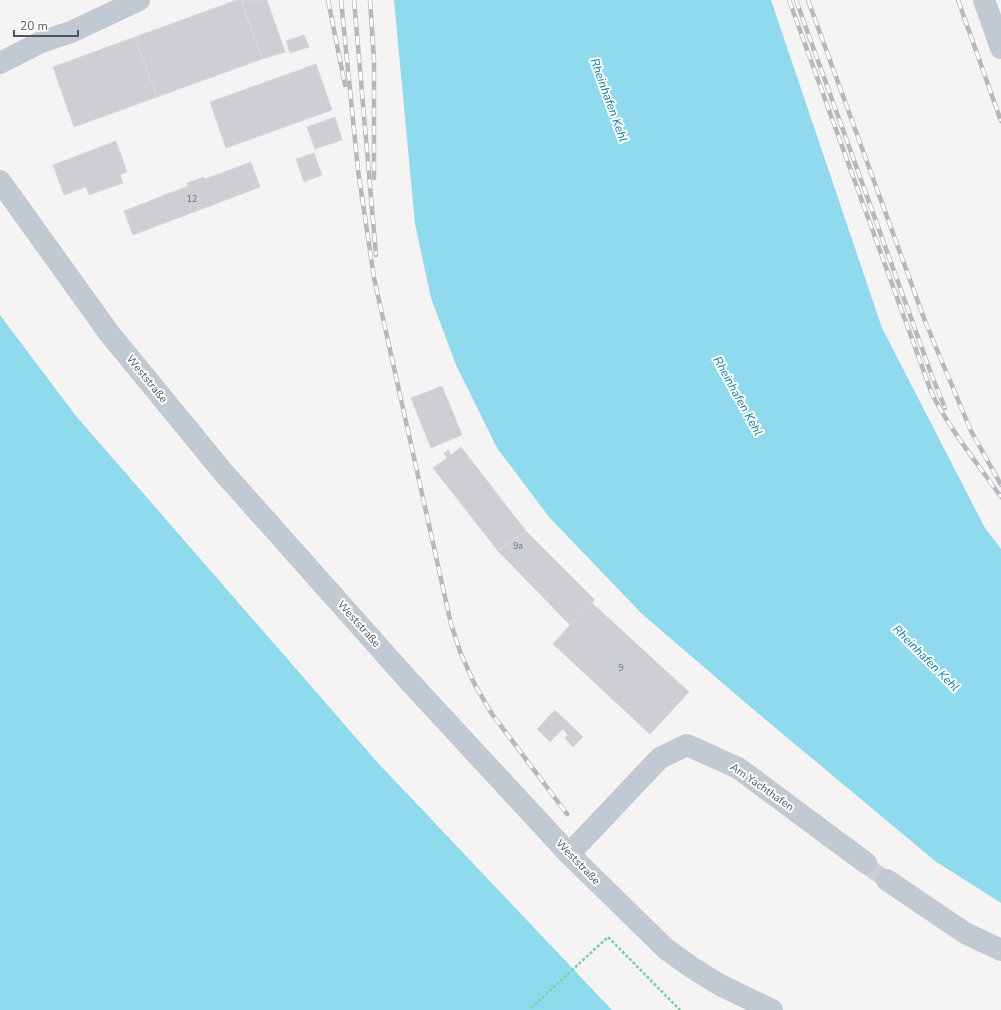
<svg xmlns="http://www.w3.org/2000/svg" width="1001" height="1010" font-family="'Nunito Sans',sans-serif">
	<rect width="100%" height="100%" fill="#f5f3f3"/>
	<path fill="#90daee" d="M 394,0 L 771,0 L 882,328 L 985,528 L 1001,549 L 1001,903 L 935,861 L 754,710 L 642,614 L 549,517 L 497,448 L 456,365 L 431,298 L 415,224 Z
		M 0,315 L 76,416 L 377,762 L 612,1010 L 0,1010 Z"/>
	<path fill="#cdcfd5" stroke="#d7d9de" d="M 237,0 L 241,0 L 262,59 L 157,97 L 135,37 Z
		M 241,0 L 267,0 L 285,52 L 262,59 Z
		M 304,35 L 309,47 L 290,53 L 286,41 Z
		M 135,37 L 157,97 L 74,127 L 53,67 Z
		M 316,64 L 332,110 L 226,148 L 210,102 Z
		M 335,117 L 342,140 L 315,149 L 307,127 Z
		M 116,141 L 127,172 L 120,175 L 123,183 L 89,195 L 86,187 L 64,195 L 53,165 Z
		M 314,153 L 322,175 L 304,182 L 296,159 Z
		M 251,162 L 260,187 L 133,235 L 124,211 L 188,186 L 187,183 L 204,177 L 205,179 Z
		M 442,386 L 462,435 L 431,448 L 411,398 Z
		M 461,447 L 526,531 L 498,551 L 433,468 L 447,458 L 444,453 L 448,450 L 451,455 Z
		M 526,531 L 595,600 L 570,625 L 498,551 Z
		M 592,603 L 689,692 L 650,734 L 553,644 L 570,625 Z
		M 555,710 L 583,737 L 573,747 L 565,738 L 568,735 L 563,729 L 550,742 L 537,729 Z
		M 870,858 L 891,873 L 882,887 L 860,871 Z"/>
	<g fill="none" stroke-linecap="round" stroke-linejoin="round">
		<path stroke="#7ad0a6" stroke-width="2.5" stroke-dasharray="3 2" stroke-linecap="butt" d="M 531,1008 L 608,937 L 680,1010"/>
		<path stroke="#c1cad2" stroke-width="22" d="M 984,0 L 1001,48
			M 0,63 L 41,42 L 71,32 L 139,0
			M 0,181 L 109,333 L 223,472 L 410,682 L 569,854 L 666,949 L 691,967 L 720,985 L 772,1010
			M 569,854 L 660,758 L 687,745 L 738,768 L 866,863
			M 887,880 L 965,933 L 1001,950"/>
		<defs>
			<path id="rail" d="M 328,0 L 345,85
				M 341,0 L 358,170 L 374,278 L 451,624 L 461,654 L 475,685 L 492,714 L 567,814
				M 354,0 L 376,255
				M 370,0 L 374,60 L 374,178
				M 789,0 L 932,394 C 951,431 977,463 1001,497
				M 796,0 L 932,376 L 945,408
				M 808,0 L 925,321 L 971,431 L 1001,485
				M 958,0 L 1001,121"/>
		</defs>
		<use href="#rail" stroke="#b5b8bd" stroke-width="4.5"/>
		<use href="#rail" stroke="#fff" stroke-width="3" stroke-dasharray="9" stroke-linecap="butt"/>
	</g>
	<g text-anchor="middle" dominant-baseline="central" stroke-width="4" stroke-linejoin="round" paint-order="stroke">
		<g font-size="9" fill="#6b747e">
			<text x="192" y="199">12</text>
			<text x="518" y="546">9a</text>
			<text x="621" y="668">9</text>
		</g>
		<g font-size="11" fill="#4a5661" stroke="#fff">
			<text transform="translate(147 379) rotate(51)">Weststraße</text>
			<text transform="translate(359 624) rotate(48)">Weststraße</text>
			<text transform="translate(762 787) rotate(35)">Am Yachthafen</text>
			<text transform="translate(578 862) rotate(46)">Weststraße</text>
		</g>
		<g font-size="12" font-style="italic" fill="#0c7c9b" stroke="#fff">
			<text transform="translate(609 100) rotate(70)">Rheinhafen Kehl</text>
			<text transform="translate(738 396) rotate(61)">Rheinhafen Kehl</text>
			<text transform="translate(926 658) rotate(45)">Rheinhafen Kehl</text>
		</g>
	</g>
	<path d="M14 30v6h64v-6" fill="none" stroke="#4a5661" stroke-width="2"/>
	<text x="20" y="30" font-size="12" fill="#4a5661" stroke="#ffffff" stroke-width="3" paint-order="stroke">20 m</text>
</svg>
